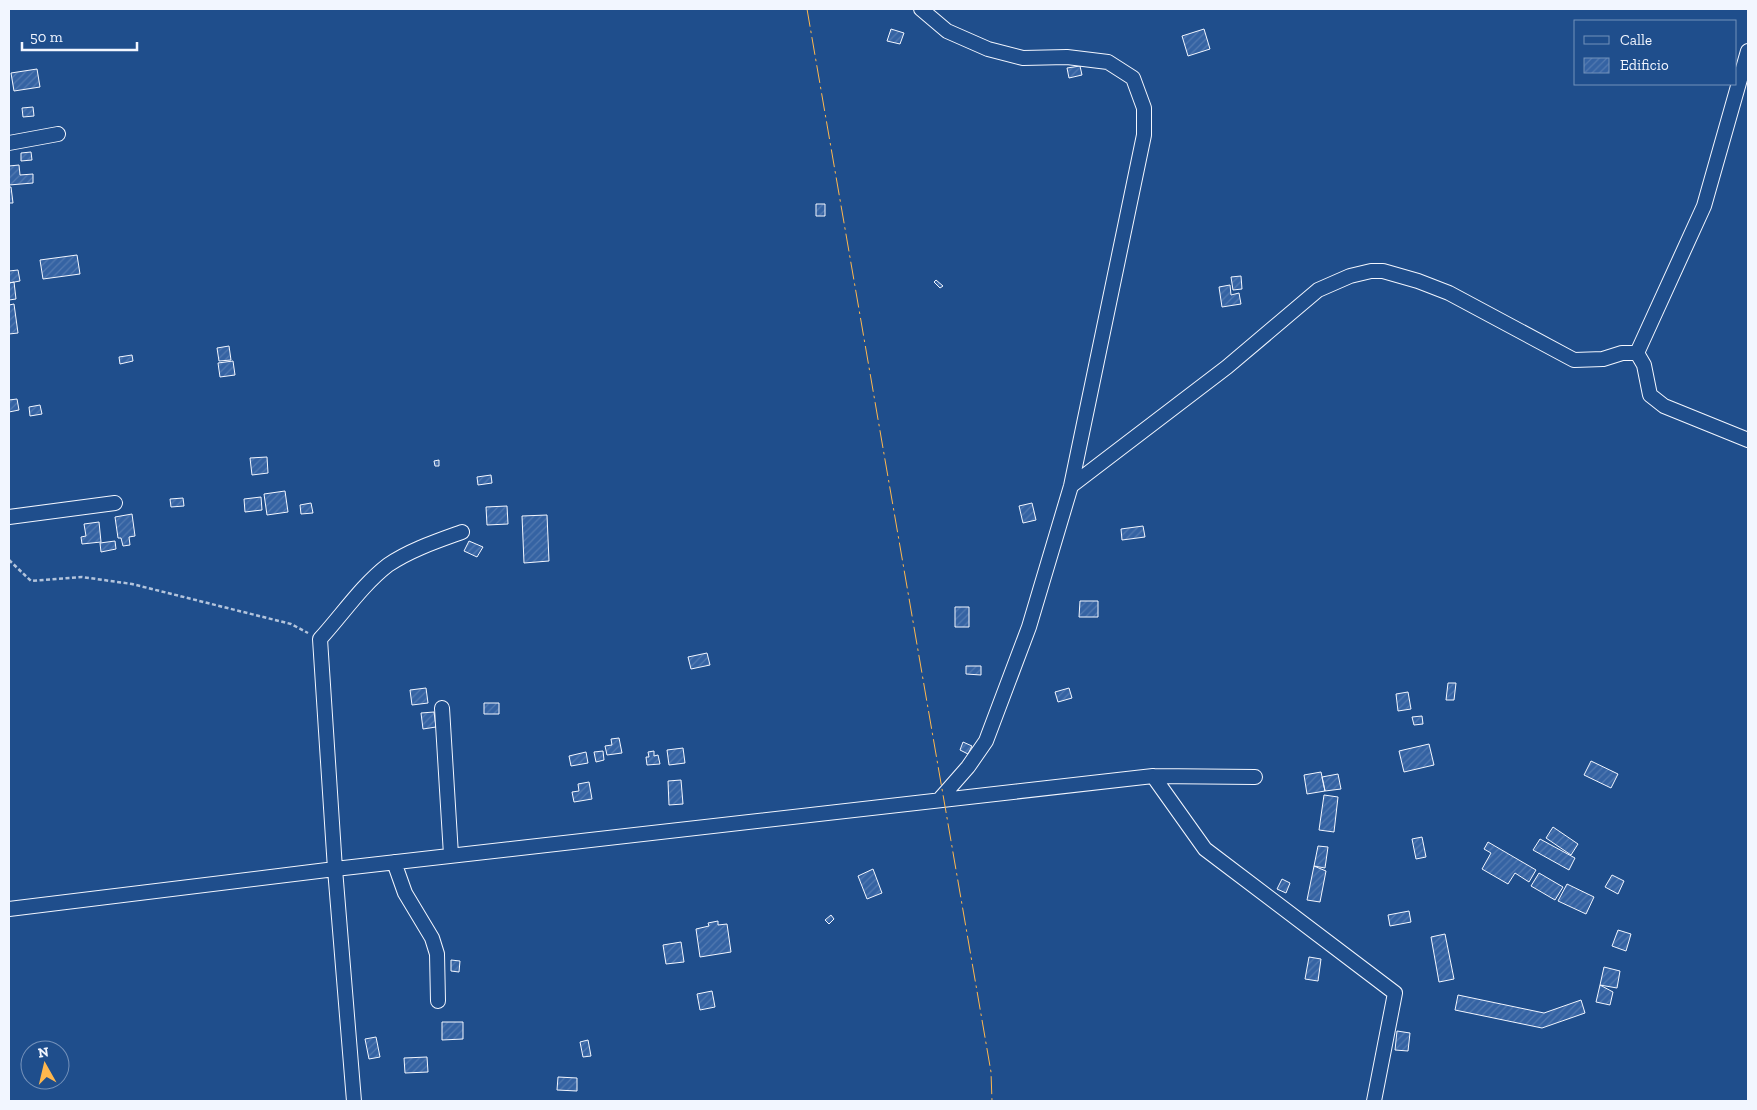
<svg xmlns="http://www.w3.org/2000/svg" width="1757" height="1110" font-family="'Zilla Slab',serif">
	<defs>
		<pattern id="building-hatch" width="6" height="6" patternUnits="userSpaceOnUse" patternTransform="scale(1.25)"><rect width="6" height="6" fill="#3563a3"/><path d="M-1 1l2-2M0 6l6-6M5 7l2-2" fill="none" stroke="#537ab1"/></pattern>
	</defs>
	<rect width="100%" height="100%" fill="#1f4e8c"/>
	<path fill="url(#building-hatch)" stroke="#f2f6ff" d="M 891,29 L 904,33 L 900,44 L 887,41 Z
		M 1204,29 L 1210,49 L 1188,56 L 1182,36 Z
		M 1080,66 L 1082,75 L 1069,78 L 1067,68 Z
		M 37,69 L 40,87 L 14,91 L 11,73 Z
		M 33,107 L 34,116 L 23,117 L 22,108 Z
		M 31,152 L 32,160 L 21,161 L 21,153 Z
		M 19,165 L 20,175 L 33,174 L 33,183 L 9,185 L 9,166 Z
		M 9,187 L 11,187 L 13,203 L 9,203 Z
		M 816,204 L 825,204 L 825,216 L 816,216 Z
		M 77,255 L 80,274 L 43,279 L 40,260 Z
		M 18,270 L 20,281 L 9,283 L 9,271 Z
		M 1241,276 L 1242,289 L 1233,290 L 1231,277 Z
		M 936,280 L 943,286 L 940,288 L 934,282 Z
		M 14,282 L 16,299 L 9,300 L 9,283 Z
		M 1230,285 L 1231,295 L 1239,293 L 1241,304 L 1222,307 L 1219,287 Z
		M 14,304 L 18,333 L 9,334 L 9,305 Z
		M 229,346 L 231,360 L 219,361 L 217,348 Z
		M 132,355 L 133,361 L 120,364 L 119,357 Z
		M 233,361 L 235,375 L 220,377 L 218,363 Z
		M 17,399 L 19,410 L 9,412 L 9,400 Z
		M 40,405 L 42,414 L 30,416 L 29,407 Z
		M 267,457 L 268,473 L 252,475 L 250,458 Z
		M 439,460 L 439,466 L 435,466 L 434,461 Z
		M 491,475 L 492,483 L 478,485 L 477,477 Z
		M 285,491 L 288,512 L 267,515 L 264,494 Z
		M 261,497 L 262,510 L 245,512 L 244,499 Z
		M 183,498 L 184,506 L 171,507 L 170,499 Z
		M 311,503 L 313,513 L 301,514 L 300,505 Z
		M 1032,503 L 1036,520 L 1023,523 L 1019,506 Z
		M 507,506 L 508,524 L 487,525 L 486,507 Z
		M 132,514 L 135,536 L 129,537 L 130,545 L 123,546 L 121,538 L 118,538 L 115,517 Z
		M 547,515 L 549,561 L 524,563 L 522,516 Z
		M 99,522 L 101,542 L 82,544 L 81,537 L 86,536 L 84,524 Z
		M 1143,526 L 1145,537 L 1122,540 L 1121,529 Z
		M 115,541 L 116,549 L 101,552 L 100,543 Z
		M 469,541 L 483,547 L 477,557 L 464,551 Z
		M 1080,601 L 1098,601 L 1098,617 L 1079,617 Z
		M 955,607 L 969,607 L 969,627 L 955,627 Z
		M 707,653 L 710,665 L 691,669 L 688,657 Z
		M 966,666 L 981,666 L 981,675 L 966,674 Z
		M 1448,683 L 1456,683 L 1454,700 L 1446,700 Z
		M 426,688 L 428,703 L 412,705 L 410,690 Z
		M 1069,688 L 1072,698 L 1058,702 L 1055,692 Z
		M 1408,692 L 1411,709 L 1398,711 L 1396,694 Z
		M 484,703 L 499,703 L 499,714 L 484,714 Z
		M 434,712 L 436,727 L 423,729 L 421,713 Z
		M 1422,716 L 1423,724 L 1414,725 L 1412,717 Z
		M 619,738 L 622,753 L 607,755 L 605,746 L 612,745 L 611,739 Z
		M 963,742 L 972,746 L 968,754 L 960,750 Z
		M 1429,744 L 1434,765 L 1404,772 L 1399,751 Z
		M 683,748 L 685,763 L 669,765 L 667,750 Z
		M 603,751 L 604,760 L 596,762 L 594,752 Z
		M 654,751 L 654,756 L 658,755 L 660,764 L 647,765 L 646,757 L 649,757 L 648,752 Z
		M 586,752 L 588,763 L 571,766 L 569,756 Z
		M 1591,761 L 1618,774 L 1611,788 L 1584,775 Z
		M 1321,772 L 1325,791 L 1307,794 L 1304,775 Z
		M 1338,774 L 1341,789 L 1325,791 L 1322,777 Z
		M 681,780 L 683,804 L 669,805 L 668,781 Z
		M 589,782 L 592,799 L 574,802 L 572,792 L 579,791 L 578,784 Z
		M 1324,795 L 1338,797 L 1334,832 L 1319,830 Z
		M 1553,827 L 1578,844 L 1571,855 L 1546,838 Z
		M 1422,837 L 1426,857 L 1416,859 L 1412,839 Z
		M 1540,839 L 1575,858 L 1569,870 L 1533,850 Z
		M 1488,842 L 1536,870 L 1529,882 L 1515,873 L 1508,884 L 1482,869 L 1491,853 L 1484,849 Z
		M 1318,846 L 1328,847 L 1325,868 L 1314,866 Z
		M 1314,866 L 1326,871 L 1320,902 L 1307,900 Z
		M 873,869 L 882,893 L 867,899 L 858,876 Z
		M 1539,873 L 1563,887 L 1555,900 L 1531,886 Z
		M 1612,875 L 1624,881 L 1618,894 L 1605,887 Z
		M 1282,879 L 1290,883 L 1286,893 L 1277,889 Z
		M 1567,884 L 1594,897 L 1586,914 L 1558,901 Z
		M 1409,911 L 1411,922 L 1390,926 L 1388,915 Z
		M 831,915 L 834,919 L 829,924 L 825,920 Z
		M 718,921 L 718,925 L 727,924 L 731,952 L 700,957 L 696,929 L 709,926 L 708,923 Z
		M 1618,930 L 1631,934 L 1626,951 L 1612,946 Z
		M 1445,934 L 1454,979 L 1439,982 L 1431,937 Z
		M 681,942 L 684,962 L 666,964 L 663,945 Z
		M 1309,957 L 1321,959 L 1318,981 L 1305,979 Z
		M 451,960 L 460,961 L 459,972 L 451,971 Z
		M 1604,967 L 1620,971 L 1617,988 L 1600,985 Z
		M 1600,985 L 1613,992 L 1610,1005 L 1596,1002 Z
		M 712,991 L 715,1007 L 700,1010 L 697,994 Z
		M 1458,995 L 1544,1013 L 1581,1000 L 1585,1013 L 1542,1028 L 1455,1010 Z
		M 442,1022 L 463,1022 L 463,1039 L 442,1040 Z
		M 1397,1031 L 1410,1033 L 1408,1051 L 1395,1050 Z
		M 376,1037 L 380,1057 L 369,1059 L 365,1039 Z
		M 588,1040 L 591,1056 L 583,1057 L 580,1042 Z
		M 427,1057 L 428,1072 L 405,1073 L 404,1058 Z
		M 558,1077 L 577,1078 L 577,1091 L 557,1090 Z"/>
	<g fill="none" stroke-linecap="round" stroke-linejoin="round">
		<defs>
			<path id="street" d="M 921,9 L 947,31 L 988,49 L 1023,58 L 1067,57 L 1108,62 L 1133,78 L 1144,108 L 1144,135 L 1071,486 L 1029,627 L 986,741 L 968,767 L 939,800
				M 9,143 L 58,134
				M 1637,353 L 1704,206 L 1748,51
				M 1071,486 L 1227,367 L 1318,290 L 1350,276 L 1371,271 L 1383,271 L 1418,281 L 1449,293 L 1574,360 L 1603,359 L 1622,353 L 1637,353 L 1644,365 L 1650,395 L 1664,406 L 1748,440
				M 9,517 L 115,503
				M 442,708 L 451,855
				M 1153,776 L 1205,849 L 1395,993 L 1374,1101
				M 394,862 L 405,893 L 432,938 L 437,954 L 438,1001
				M 9,909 L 335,869 L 1153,776 L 1255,777
				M 354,1101 L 335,869 L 320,639 C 342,615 362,585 388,565 C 410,550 437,541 462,532"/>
		</defs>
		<use href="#street" stroke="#f2f6ff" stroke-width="16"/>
		<path stroke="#b3c4dc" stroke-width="2.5" stroke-dasharray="4 2.5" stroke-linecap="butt" d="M 9,560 L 31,581 L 82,577 L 132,584 L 291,624 L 308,633"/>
		<use href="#street" stroke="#1f4e8c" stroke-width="14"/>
		<path stroke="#ffb74d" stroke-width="1" stroke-dasharray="18 4 2.5 4" stroke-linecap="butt" d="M 807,9 L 991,1072 L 992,1101"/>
	</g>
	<rect width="1757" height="1110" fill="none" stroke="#f2f6ff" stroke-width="20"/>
	<rect x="1574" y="20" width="162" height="65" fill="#1f4e8c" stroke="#7391ba"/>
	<rect x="1584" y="36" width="25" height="8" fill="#1f4e8c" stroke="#7391ba"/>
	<text x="1620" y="45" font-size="15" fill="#f2f6ff">Calle</text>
	<rect x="1584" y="58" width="25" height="15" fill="url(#building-hatch)" stroke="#7391ba"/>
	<text x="1620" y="70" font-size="15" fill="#f2f6ff">Edificio</text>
	<g transform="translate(45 1065) rotate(352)"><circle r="24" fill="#1f4e8c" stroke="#7391ba"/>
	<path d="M0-4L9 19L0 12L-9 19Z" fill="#ffb74d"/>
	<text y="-8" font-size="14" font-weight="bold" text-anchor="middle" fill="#f2f6ff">N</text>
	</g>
	<path d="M22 42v8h115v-8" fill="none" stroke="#f2f6ff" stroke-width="2.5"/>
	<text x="30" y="42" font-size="15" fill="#f2f6ff" stroke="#1f4e8c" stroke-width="4" paint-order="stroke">50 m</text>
</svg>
